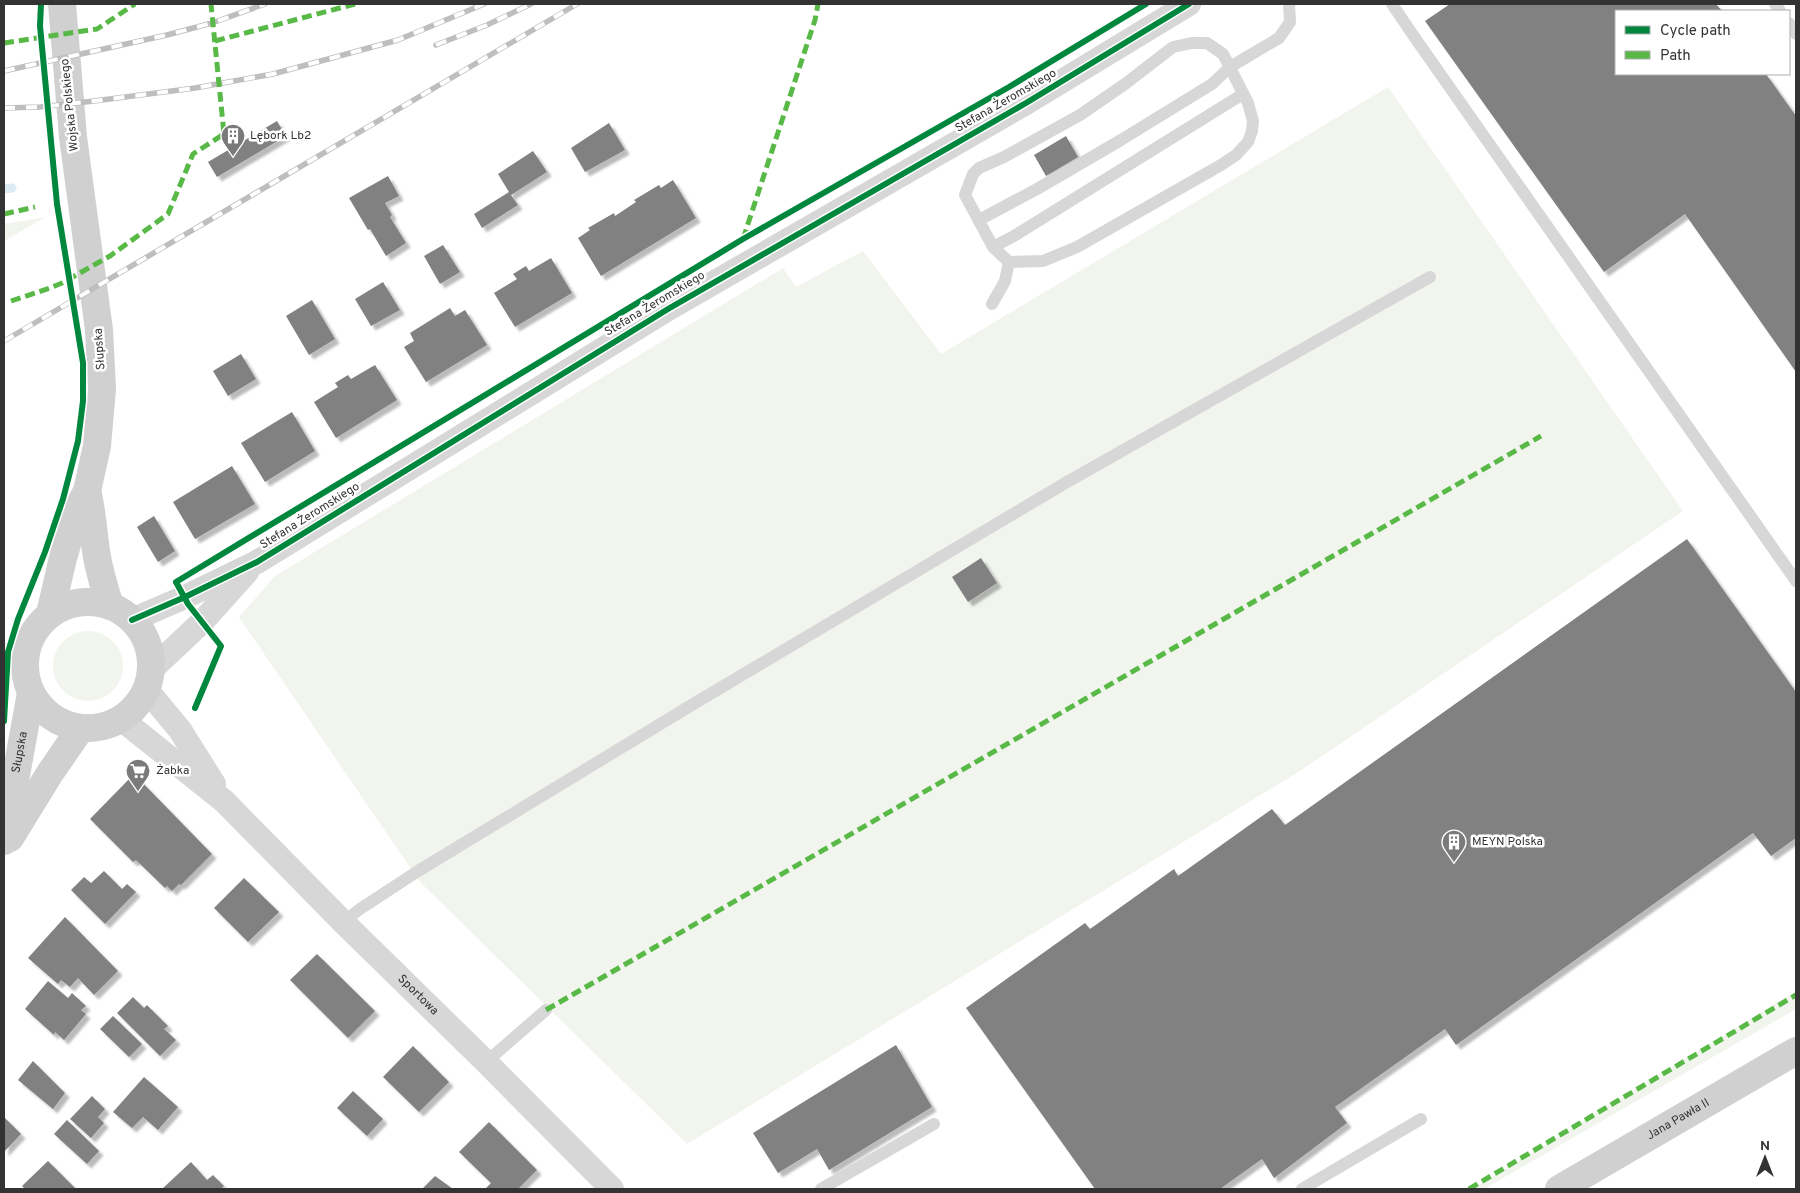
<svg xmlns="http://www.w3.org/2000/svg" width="1800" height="1193" font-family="Overpass,sans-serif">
	<defs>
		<filter id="shadow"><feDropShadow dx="4.5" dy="4.5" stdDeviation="1" flood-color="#0004"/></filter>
	</defs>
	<rect width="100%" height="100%" fill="#fff"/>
	<path fill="#f1f5ed" d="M 1388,87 L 1683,511 L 1300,771 L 687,1144 L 420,882 L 239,617 L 275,576 L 783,268 L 796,287 L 863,251 L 941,354 Z
		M 46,217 L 4,241 L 4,224 Z
		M53 666a35 35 0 1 1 70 0a35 35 0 1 1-70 0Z
		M 1796,991 L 1796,1009 L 1484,1189 L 1472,1189 Z"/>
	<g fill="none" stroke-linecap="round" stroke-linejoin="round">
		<path stroke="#ddebf3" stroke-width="9" d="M 4,189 L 12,188"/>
	</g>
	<path fill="#818181" filter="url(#shadow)" d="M 1450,4 L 1716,4 L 1722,11 L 1616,11 L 1616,74 L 1766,74 L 1796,116 L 1796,372 L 1685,214 L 1604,272 L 1425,21 Z
		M 277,121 L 286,136 L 217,177 L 208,162 Z
		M 609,123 L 625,150 L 585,172 L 571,148 Z
		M 1066,136 L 1078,157 L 1046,176 L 1034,155 Z
		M 533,151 L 547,172 L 511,195 L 518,205 L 482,228 L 474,214 L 509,192 L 498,174 Z
		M 388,176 L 399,196 L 385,203 L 392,215 L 390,217 L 406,243 L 386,256 L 370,229 L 368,230 L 349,198 Z
		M 673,180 L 696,218 L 601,276 L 578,238 L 590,230 L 588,228 L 614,213 L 615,216 L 636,202 L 634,200 L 659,185 L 661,188 Z
		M 443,245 L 460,272 L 440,284 L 424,256 Z
		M 551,258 L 572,293 L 515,327 L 494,293 L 517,279 L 513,274 L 526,266 L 529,271 Z
		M 383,282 L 400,310 L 371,326 L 355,299 Z
		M 312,300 L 335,339 L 309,355 L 286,316 Z
		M 450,308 L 455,316 L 465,310 L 487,345 L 426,382 L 404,347 L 414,341 L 410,333 Z
		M 241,354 L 256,379 L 228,396 L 213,371 Z
		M 375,365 L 397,400 L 336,438 L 314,402 L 338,387 L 335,383 L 348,375 L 351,379 Z
		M 292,412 L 315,451 L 265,482 L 241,443 Z
		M 232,466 L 255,504 L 195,539 L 173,502 Z
		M 154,516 L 175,551 L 158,562 L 137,527 Z
		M 1687,539 L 1796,692 L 1796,838 L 1771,856 L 1753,833 L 1456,1045 L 1445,1029 L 1335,1107 L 1347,1123 L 1274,1178 L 1262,1159 L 1220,1189 L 1095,1189 L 966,1008 L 1085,923 L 1090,929 L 1174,869 L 1178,876 L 1272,809 L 1285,825 Z
		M 981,558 L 997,583 L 968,602 L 952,577 Z
		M 134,774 L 212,854 L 181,885 L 179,884 L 172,891 L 167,886 L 165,888 L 136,860 L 133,862 L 90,819 Z
		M 104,871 L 122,889 L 127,884 L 136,892 L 105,924 L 71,890 L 84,877 L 91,883 Z
		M 244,878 L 279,912 L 248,942 L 214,908 Z
		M 65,917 L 118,971 L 94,995 L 78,978 L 70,987 L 61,980 L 58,984 L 28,958 Z
		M 317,954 L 375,1011 L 348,1038 L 290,980 Z
		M 48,981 L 68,998 L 72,993 L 86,1006 L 81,1010 L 86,1014 L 64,1040 L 55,1032 L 54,1035 L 25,1009 Z
		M 133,997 L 144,1008 L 147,1005 L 168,1026 L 164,1029 L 176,1040 L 160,1056 L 117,1013 Z
		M 113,1016 L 142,1044 L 129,1057 L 100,1029 Z
		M 896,1045 L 932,1107 L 829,1170 L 817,1149 L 778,1173 L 753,1133 Z
		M 413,1046 L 449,1082 L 419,1112 L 383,1077 Z
		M 33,1061 L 65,1093 L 53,1109 L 18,1080 Z
		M 144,1077 L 178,1107 L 158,1130 L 143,1117 L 132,1128 L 113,1112 Z
		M 353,1091 L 383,1119 L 367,1136 L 337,1108 Z
		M 92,1096 L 105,1109 L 98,1117 L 104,1123 L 91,1138 L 70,1119 Z
		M 4,1117 L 21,1134 L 4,1152 Z
		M 67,1120 L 99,1151 L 87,1164 L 54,1134 Z
		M 489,1122 L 537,1170 L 518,1189 L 485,1189 L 491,1183 L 459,1152 Z
		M 48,1161 L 76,1189 L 25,1189 L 22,1186 Z
		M 191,1162 L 207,1180 L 213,1175 L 224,1186 L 221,1189 L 162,1189 Z
		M 435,1176 L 453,1189 L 422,1189 Z"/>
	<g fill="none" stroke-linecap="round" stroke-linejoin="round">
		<path stroke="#d7d7d7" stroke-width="12" d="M 1392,4 L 1413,35 L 1796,581
			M 1775,4 L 1780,11
			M 1789,23 L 1796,34
			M 979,220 L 1037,189 L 1121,140 L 1212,84 L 1230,67 L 1279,38 L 1290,22 L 1289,4
			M 993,247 L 1014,236 L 1243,94
			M 992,304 L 1005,281 L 1009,262 L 993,247 L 965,195 L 973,174 L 979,168 L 1004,157 L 1080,115 L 1125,84 L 1173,47 L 1192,43 L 1207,43 L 1223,54 L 1248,103 L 1253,121 L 1252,131 L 1248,142 L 1236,155 L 1221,165 L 1077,247 L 1043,261 L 1009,262
			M 343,922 L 360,909 L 418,871 L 700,700 L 1067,482 L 1430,277
			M 486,1062 L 546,1010
			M 821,1189 L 934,1124
			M 1302,1189 L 1421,1119"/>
		<g stroke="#d7d7d7" stroke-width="24">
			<path d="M 132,620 L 185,597 L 257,562 L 668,309 L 1026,103 L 1189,4"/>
			<path d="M 151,670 L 202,622 L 247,572"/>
			<path d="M 146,689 L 180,730 L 214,784"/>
			<path id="s1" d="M 121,719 L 224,801 L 343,922 L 486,1062 L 612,1189"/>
		</g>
		<g stroke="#d0d0d0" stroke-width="28">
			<path d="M 87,491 C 93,513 93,535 97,557 C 100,573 105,590 110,606"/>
			<circle cx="88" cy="665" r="63"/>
			<path d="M 50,614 L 63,558 L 77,510 L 87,491 L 97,446 L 102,389 L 99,330 L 73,137 L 62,4"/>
			<path d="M 10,838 L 50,773 L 81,728"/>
			<path id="s2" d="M 4,841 L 31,693"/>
			<path id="s3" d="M 1559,1189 L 1796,1051"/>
		</g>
		<defs>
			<path id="rail" d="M 436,45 L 487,25 L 531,4
				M 4,71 L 167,35 L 212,23 L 265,4
				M 4,108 L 40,107 L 94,101 L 195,88 L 273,74 L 398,40 L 484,4
				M 4,341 L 577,4"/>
		</defs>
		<use href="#rail" stroke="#bebebe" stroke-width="5.5"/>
		<use href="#rail" stroke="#fff" stroke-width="4" stroke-dasharray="11" stroke-linecap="butt"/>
		<path stroke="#58b947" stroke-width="5" stroke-dasharray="10 5" stroke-linecap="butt" d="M 215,41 L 355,4
			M 4,43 L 97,29 L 135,4
			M 4,214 L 35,207
			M 743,239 L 815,20 L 818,4
			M 11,301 L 50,288 L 62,283 L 110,256 L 168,214 L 193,154 L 224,134 L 211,4
			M 546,1010 L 1541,436
			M 1469,1189 L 1796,995"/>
		<defs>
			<path id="cycleway" d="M 132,620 L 185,597 L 257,562 L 668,309 L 1026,103 L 1189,4
				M 195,708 L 221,646 L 188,604 L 176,582 L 743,239 L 1009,87 L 1146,4
				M 4,721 L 8,652 L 18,619 L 45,552 L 63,499 L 78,441 L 83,401 L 83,363 L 57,204 L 40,26 L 41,4"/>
		</defs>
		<use href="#cycleway" stroke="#fff" stroke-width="9"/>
		<use href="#cycleway" stroke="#00873e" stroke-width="6"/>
	</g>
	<defs>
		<symbol id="building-pin" viewBox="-11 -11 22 30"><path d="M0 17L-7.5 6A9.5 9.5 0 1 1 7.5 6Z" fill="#7a7a7a" stroke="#fff"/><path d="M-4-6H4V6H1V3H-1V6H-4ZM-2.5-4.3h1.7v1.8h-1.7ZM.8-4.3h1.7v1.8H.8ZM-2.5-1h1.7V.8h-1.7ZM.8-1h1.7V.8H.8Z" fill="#fff"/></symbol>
		<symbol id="supermarket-pin" viewBox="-11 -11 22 30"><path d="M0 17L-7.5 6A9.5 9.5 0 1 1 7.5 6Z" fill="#7a7a7a" stroke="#fff"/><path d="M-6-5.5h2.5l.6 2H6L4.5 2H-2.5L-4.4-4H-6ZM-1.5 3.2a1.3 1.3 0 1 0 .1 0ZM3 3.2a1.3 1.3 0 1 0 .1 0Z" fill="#fff"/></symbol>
	</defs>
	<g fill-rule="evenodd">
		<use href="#building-pin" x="219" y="122" width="28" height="38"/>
		<use href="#supermarket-pin" x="124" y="757" width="28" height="38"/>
		<use href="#building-pin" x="1440" y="828" width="28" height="38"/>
	</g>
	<g text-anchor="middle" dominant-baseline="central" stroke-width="5" stroke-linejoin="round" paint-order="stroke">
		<g font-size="12" fill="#333" stroke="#fff">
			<text transform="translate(1006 101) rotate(-30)">Stefana Żeromskiego</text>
			<text transform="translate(70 105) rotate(-96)">Wojska Polskiego</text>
			<text transform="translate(655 304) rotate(-31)">Stefana Żeromskiego</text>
			<text transform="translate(100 349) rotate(-94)">Słupska</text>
			<text transform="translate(310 516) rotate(-32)">Stefana Żeromskiego</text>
			<text stroke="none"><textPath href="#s2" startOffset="90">Słupska</textPath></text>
			<text stroke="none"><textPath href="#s1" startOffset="406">Sportowa</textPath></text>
			<text stroke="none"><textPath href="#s3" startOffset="138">Jana Pawła II</textPath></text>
		</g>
		<g font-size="12" fill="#333" stroke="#fff" text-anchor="start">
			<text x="250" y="136">Lębork Lb2</text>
			<text x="156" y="771">Żabka</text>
			<text x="1472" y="842">MEYN Polska</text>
		</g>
	</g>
	<rect width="1800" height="1193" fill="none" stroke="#333333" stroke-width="10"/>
	<rect x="1615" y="10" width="175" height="65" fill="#ffffff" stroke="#adadad"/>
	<rect x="1625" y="26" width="25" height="8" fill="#00873e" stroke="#adadad"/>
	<text x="1660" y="35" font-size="15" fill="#333333">Cycle path</text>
	<rect x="1625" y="51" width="25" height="8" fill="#58b947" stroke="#adadad"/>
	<text x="1660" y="60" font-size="15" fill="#333333">Path</text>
	<g transform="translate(1765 1158)" stroke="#ffffff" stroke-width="4" paint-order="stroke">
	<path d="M0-4L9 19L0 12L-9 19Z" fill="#333333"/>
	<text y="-8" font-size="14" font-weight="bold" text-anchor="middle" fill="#333333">N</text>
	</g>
</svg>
